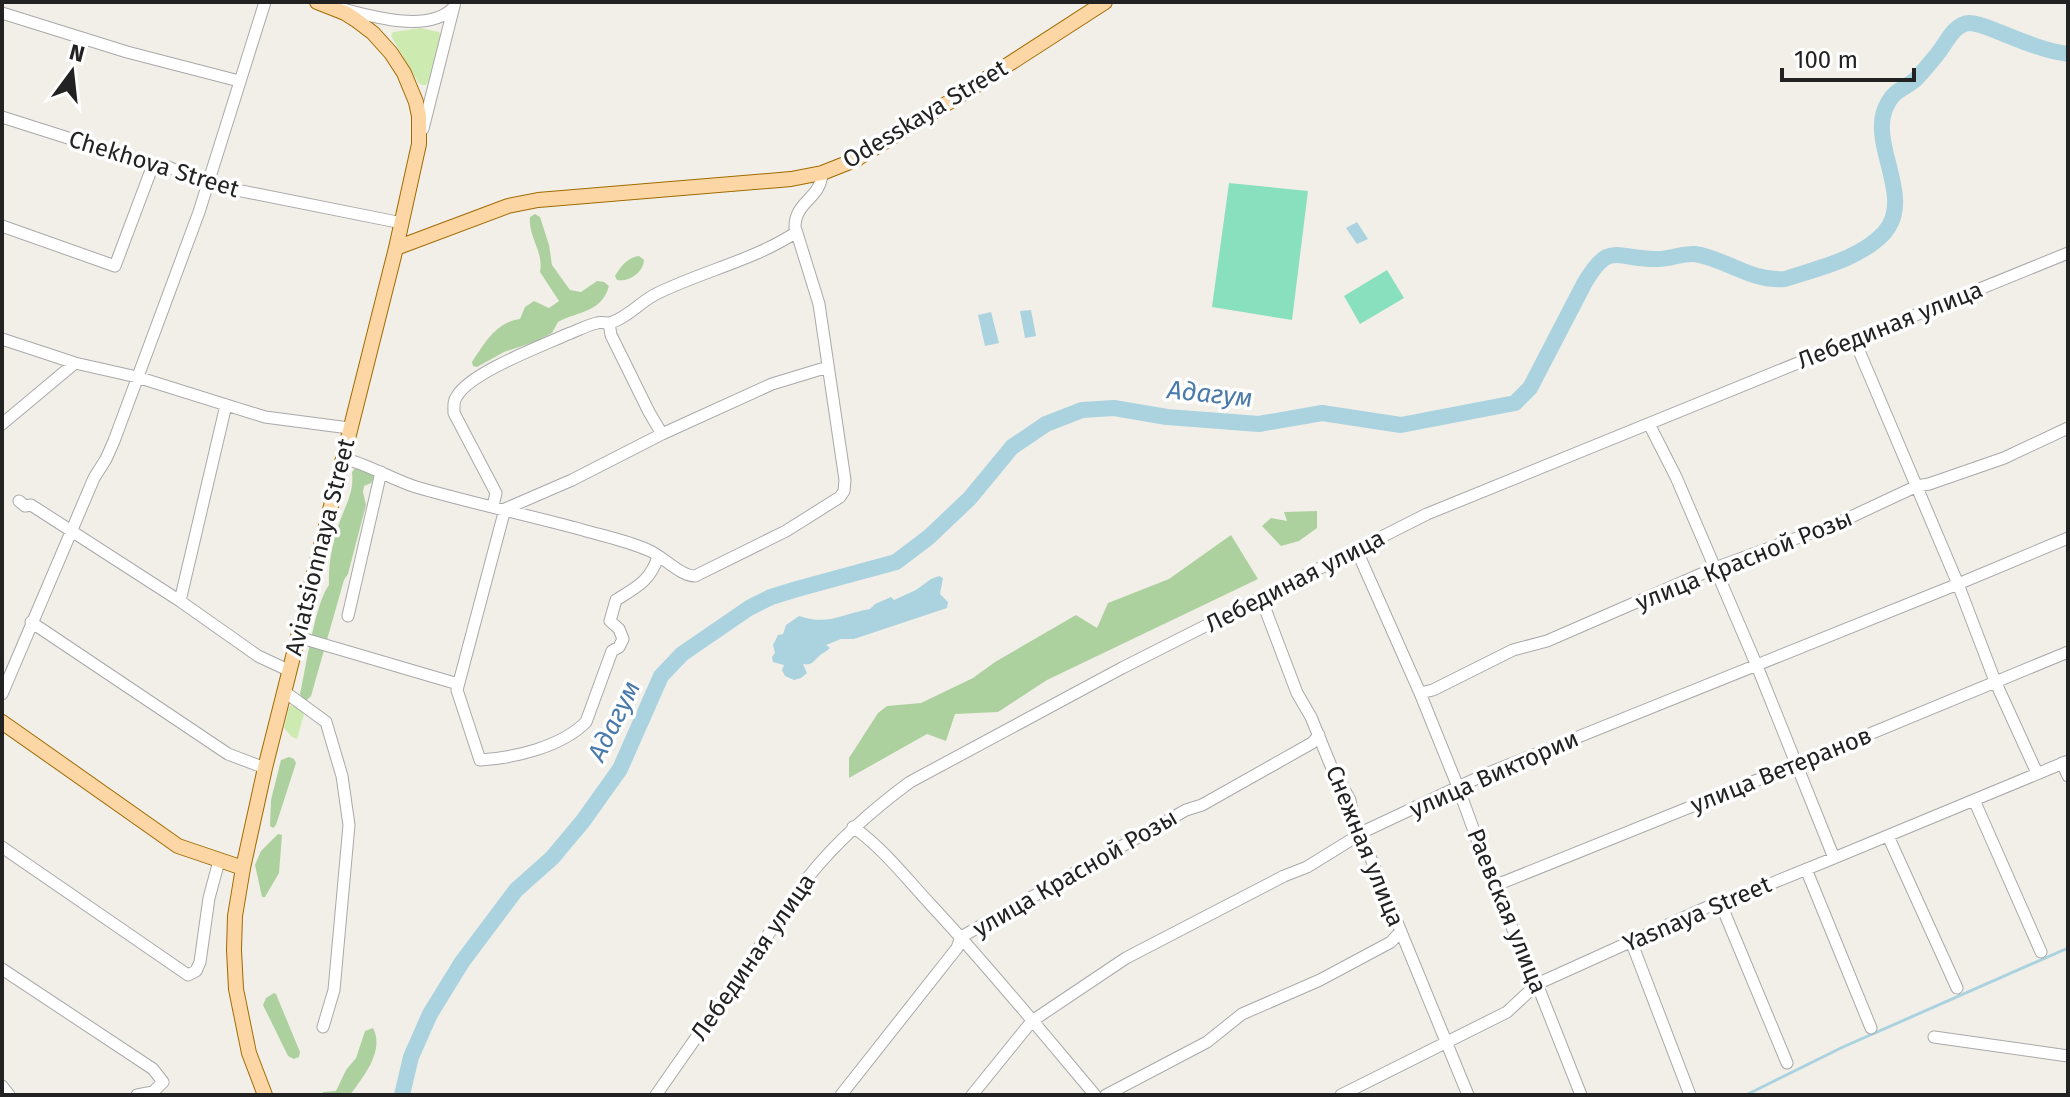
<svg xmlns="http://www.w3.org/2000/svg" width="2070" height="1097" font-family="'Fira Sans',sans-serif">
	<rect width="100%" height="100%" fill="#f2efe9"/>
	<path fill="#cdebb0" d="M 420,28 L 439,32 L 441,37 L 430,79 L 426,85 L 421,85 L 418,82 L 391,36 L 393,32 Z
		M 292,705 L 298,707 L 304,714 L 297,739 L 292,737 L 284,728 L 289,707 Z"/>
	<path fill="#add19e" d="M 535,214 L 540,217 L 549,245 L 552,265 L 570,290 L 581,292 L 597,281 L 604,282 L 609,286 C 602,312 579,311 558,322 L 552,333 L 537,341 L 504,352 L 477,367 L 473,366 L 472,362 C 484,344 496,322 520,319 L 525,307 L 534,301 L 549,308 L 559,301 L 540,272 C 544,252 528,237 530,217 Z
		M 639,256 L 644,260 C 643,273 629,282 617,280 L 615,276 C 621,266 628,257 639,256 Z
		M 357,466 L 375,476 L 371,483 L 364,486 L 363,492 L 366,505 L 348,574 L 344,580 L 311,696 L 307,700 L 304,700 L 300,694 C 306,668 315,603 329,585 C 328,564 333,540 340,521 C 347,502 354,492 352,472 Z
		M 1317,511 L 1317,528 L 1299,541 L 1281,546 L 1262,526 L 1271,518 L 1287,521 L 1284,512 Z
		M 1231,535 L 1258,579 L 1047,680 L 998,712 L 955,714 L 946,741 L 927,734 L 849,778 L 849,758 L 878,713 L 887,706 L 921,703 L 973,678 L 995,662 L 1076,615 L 1097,628 L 1108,603 L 1169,579 Z
		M 289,757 L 294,759 L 296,763 L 276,825 L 273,828 L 270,826 L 271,800 L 281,760 Z
		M 278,834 L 282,835 L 279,873 L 265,897 L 262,897 L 255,865 L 261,851 Z
		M 274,993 L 276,994 L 300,1052 L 299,1057 L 294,1059 L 288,1056 L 263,1005 L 266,998 Z
		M 373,1028 C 385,1051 363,1077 350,1095 L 322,1095 L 323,1092 L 336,1091 L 346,1070 L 356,1058 L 365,1031 Z"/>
	<path fill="#88e0be" d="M 1229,183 L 1308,191 L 1292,320 L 1212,307 Z
		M 1387,270 L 1404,298 L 1360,324 L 1344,296 Z"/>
	<path fill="#aad3df" d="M 1357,222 L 1368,239 L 1357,244 L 1346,228 Z
		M 1031,310 L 1036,336 L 1025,338 L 1020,311 Z
		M 991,312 L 999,343 L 985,346 L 978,315 Z
		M 939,576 L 943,578 L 940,594 L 948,602 L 947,608 L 854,639 L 841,639 L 826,645 L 830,648 C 826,652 822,653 818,657 C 812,663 812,665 803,664 L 807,673 L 801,678 L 794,680 L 785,676 L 782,670 L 784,665 L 773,662 L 772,657 L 775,653 L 773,645 L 778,635 L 783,634 L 786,625 L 799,616 C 829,626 841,614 870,609 L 875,604 L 891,597 L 894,600 L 916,590 L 931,579 Z"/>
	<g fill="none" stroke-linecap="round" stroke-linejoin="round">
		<path stroke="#aad3df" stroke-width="3" d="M 1746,1095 L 1843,1047 L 2068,948"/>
		<path stroke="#aad3df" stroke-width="16" d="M 402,1095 L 411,1057 L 430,1014 L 462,962 L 516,890 L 552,858 L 583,821 L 620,769 L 661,676 L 682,654 L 749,608 L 771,597 L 797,589 L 896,562 L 929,537 L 970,498 L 1012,447 L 1046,424 L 1082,410 L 1114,408 L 1167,417 L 1259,424 L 1322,413 L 1401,425 L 1515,403 L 1530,388 L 1584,284 C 1610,239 1616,260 1658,259 C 1670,259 1683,253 1695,254 C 1727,259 1751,282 1785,279 C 1818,268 1860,259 1884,233 C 1915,199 1870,146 1885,109 C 1893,90 1901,91 1915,80 C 1922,73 1929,64 1935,57 C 1945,46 1953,24 1969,23 C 1980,23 1993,30 2004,34 C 2024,42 2046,51 2068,54"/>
		<defs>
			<path id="minor" d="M 343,9 C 373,17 429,33 453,8
				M 2,13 L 127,52 L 239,81
				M 2,117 L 153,165 L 166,166 L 207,184 L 402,223
				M 423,129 L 455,2
				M 2,226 L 115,266 L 153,165
				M 609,323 L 611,335 L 649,412 L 662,434
				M 2,339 L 75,363 L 137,377 L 265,417 L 349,428
				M 1854,339 L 1958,584 L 1995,681 L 2037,773
				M 2,424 L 75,363
				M 1649,424 L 1676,477 L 1757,666 L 1834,858
				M 342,458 C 368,464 391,479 416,487 C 471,503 528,515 583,530 C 604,536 628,541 648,550 C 663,556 680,576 695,576 L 786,531 L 840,497 L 844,491 L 845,480 L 819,304 L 795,227 C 795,201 821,199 822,173
				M 19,501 L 25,506 L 31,505 L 180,601 L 258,656 L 290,671
				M 493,506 L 496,493 L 454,413 C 454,407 453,401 457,396 C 471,372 542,346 568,334 C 577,331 587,325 597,323 C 600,322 605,323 609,323 C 626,319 640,302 656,294 C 702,271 752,261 795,233
				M 1357,551 L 1420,693 L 1458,787 L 1494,886 L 1537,984 L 1581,1095
				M 658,557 C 650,581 637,587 616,600 L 610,621 L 619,629 L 623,639 L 619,647 L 612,651 L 586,722 C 561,747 514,758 480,760 L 457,690 L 505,509 L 572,480 L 662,434 L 772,384 L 828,367
				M 1261,598 L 1297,693 L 1311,717 L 1331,766 L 1350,800 L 1356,837 L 1367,849 L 1468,1095
				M 180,601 L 226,405
				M 348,616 L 381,472
				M 31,622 L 228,754 L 265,768
				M 298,637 L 458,684
				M 285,692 L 326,722 L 342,776 L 349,825 L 334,990 L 323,1027
				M 1420,693 L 1433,690 L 1513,650 L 1547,641 L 1715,568 L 1838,523 L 1917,486 L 1929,484 L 2004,458 L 2068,428
				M 2,694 L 94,478 L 106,459 L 114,441 L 199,212 L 265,2
				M 2062,763 L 2068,776
				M 1974,800 L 2041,952
				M 853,827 C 883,848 906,878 931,905 C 988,966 1041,1031 1095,1095
				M 1888,836 L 1957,988
				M 2,847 L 188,975 L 196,971 L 200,962 L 209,898 L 219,861
				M 1806,869 L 1871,1028
				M 1494,886 L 1797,764 L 2068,652
				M 1720,902 L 1787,1063
				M 1631,941 L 1690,1095
				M 2,969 L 153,1069 L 163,1082 L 153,1092 L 137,1095
				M 1934,1037 L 2068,1056
				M 2,1086 L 9,1095
				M 656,1095 L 809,876 C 839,839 872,810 910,782 L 1122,668 L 1427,514 L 2068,253
				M 841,1095 L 957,948 L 961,937 L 1186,810 L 1202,805 L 1312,743 L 1319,735
				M 972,1095 L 1032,1021 L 1126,958 L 1284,876 L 1307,867 L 1367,830 L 1486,774 L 1958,584 L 2068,538
				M 1106,1095 L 1207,1042 L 1242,1014 L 1320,980 L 1391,942 L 1400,932
				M 1341,1095 L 1507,1012 L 1537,984 L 1714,904 L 1733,899 L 1834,858 L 2068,761"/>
			<path id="major" d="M 396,248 L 508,206 L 538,200 L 791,179 L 822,173 L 855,160 L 972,88 L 1105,2
				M 2,722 L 178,846 L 243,868
				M 265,1095 L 249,1053 L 236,989 L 234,950 L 235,916 L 243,868 L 265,768 L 396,248 L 419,144 L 419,116 L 416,102 L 404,73 L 391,53 L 373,33 L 356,20 L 345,13 L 317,2"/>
		</defs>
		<use href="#minor" stroke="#a9a9a9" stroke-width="13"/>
		<use href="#major" stroke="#a06b00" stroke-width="16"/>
		<use href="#minor" stroke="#fff" stroke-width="11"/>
		<use href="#major" stroke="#fcd6a4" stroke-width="14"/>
	</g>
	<g text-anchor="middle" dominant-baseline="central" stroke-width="7" stroke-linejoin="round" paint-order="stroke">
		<g font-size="24" fill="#222" stroke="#fff">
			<text transform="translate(925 114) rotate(-31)">Odesskaya Street</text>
			<text transform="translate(154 164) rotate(17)">Chekhova Street</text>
			<text transform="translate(1890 325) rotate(-22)">Лебединая улица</text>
			<text transform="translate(320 547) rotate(-76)">Aviatsionnaya Street</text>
			<text transform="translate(1744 560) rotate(-22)">улица Красной Розы</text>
			<text transform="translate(1295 581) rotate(-27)">Лебединая улица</text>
			<text transform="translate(1781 770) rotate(-22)">улица Ветеранов</text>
			<text transform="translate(1494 774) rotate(-24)">улица Виктории</text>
			<text transform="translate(1365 846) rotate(68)">Снежная улица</text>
			<text transform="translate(1075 873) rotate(-30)">улица Красной Розы</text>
			<text transform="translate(1507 911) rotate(68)">Раевская улица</text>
			<text transform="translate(1697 914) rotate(-23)">Yasnaya Street</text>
			<text transform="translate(753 957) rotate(-55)">Лебединая улица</text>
		</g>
		<g font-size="26" font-style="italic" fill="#4a7aab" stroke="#fff">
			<text transform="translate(1210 394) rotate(6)">Адагум</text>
			<text transform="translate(614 721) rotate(-64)">Адагум</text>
		</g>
	</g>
	<rect width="2070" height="1097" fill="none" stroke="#222222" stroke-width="8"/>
	<g transform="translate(72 72) rotate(15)" stroke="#ffffff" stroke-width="6" paint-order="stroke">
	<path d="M0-6L14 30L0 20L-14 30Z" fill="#222222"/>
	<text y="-12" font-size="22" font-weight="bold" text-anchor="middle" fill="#222222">N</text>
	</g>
	<path d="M1782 68v12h132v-12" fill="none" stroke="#222222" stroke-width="4"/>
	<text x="1794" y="68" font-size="24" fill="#222222" stroke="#ffffff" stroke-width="6" paint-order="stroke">100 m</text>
</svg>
